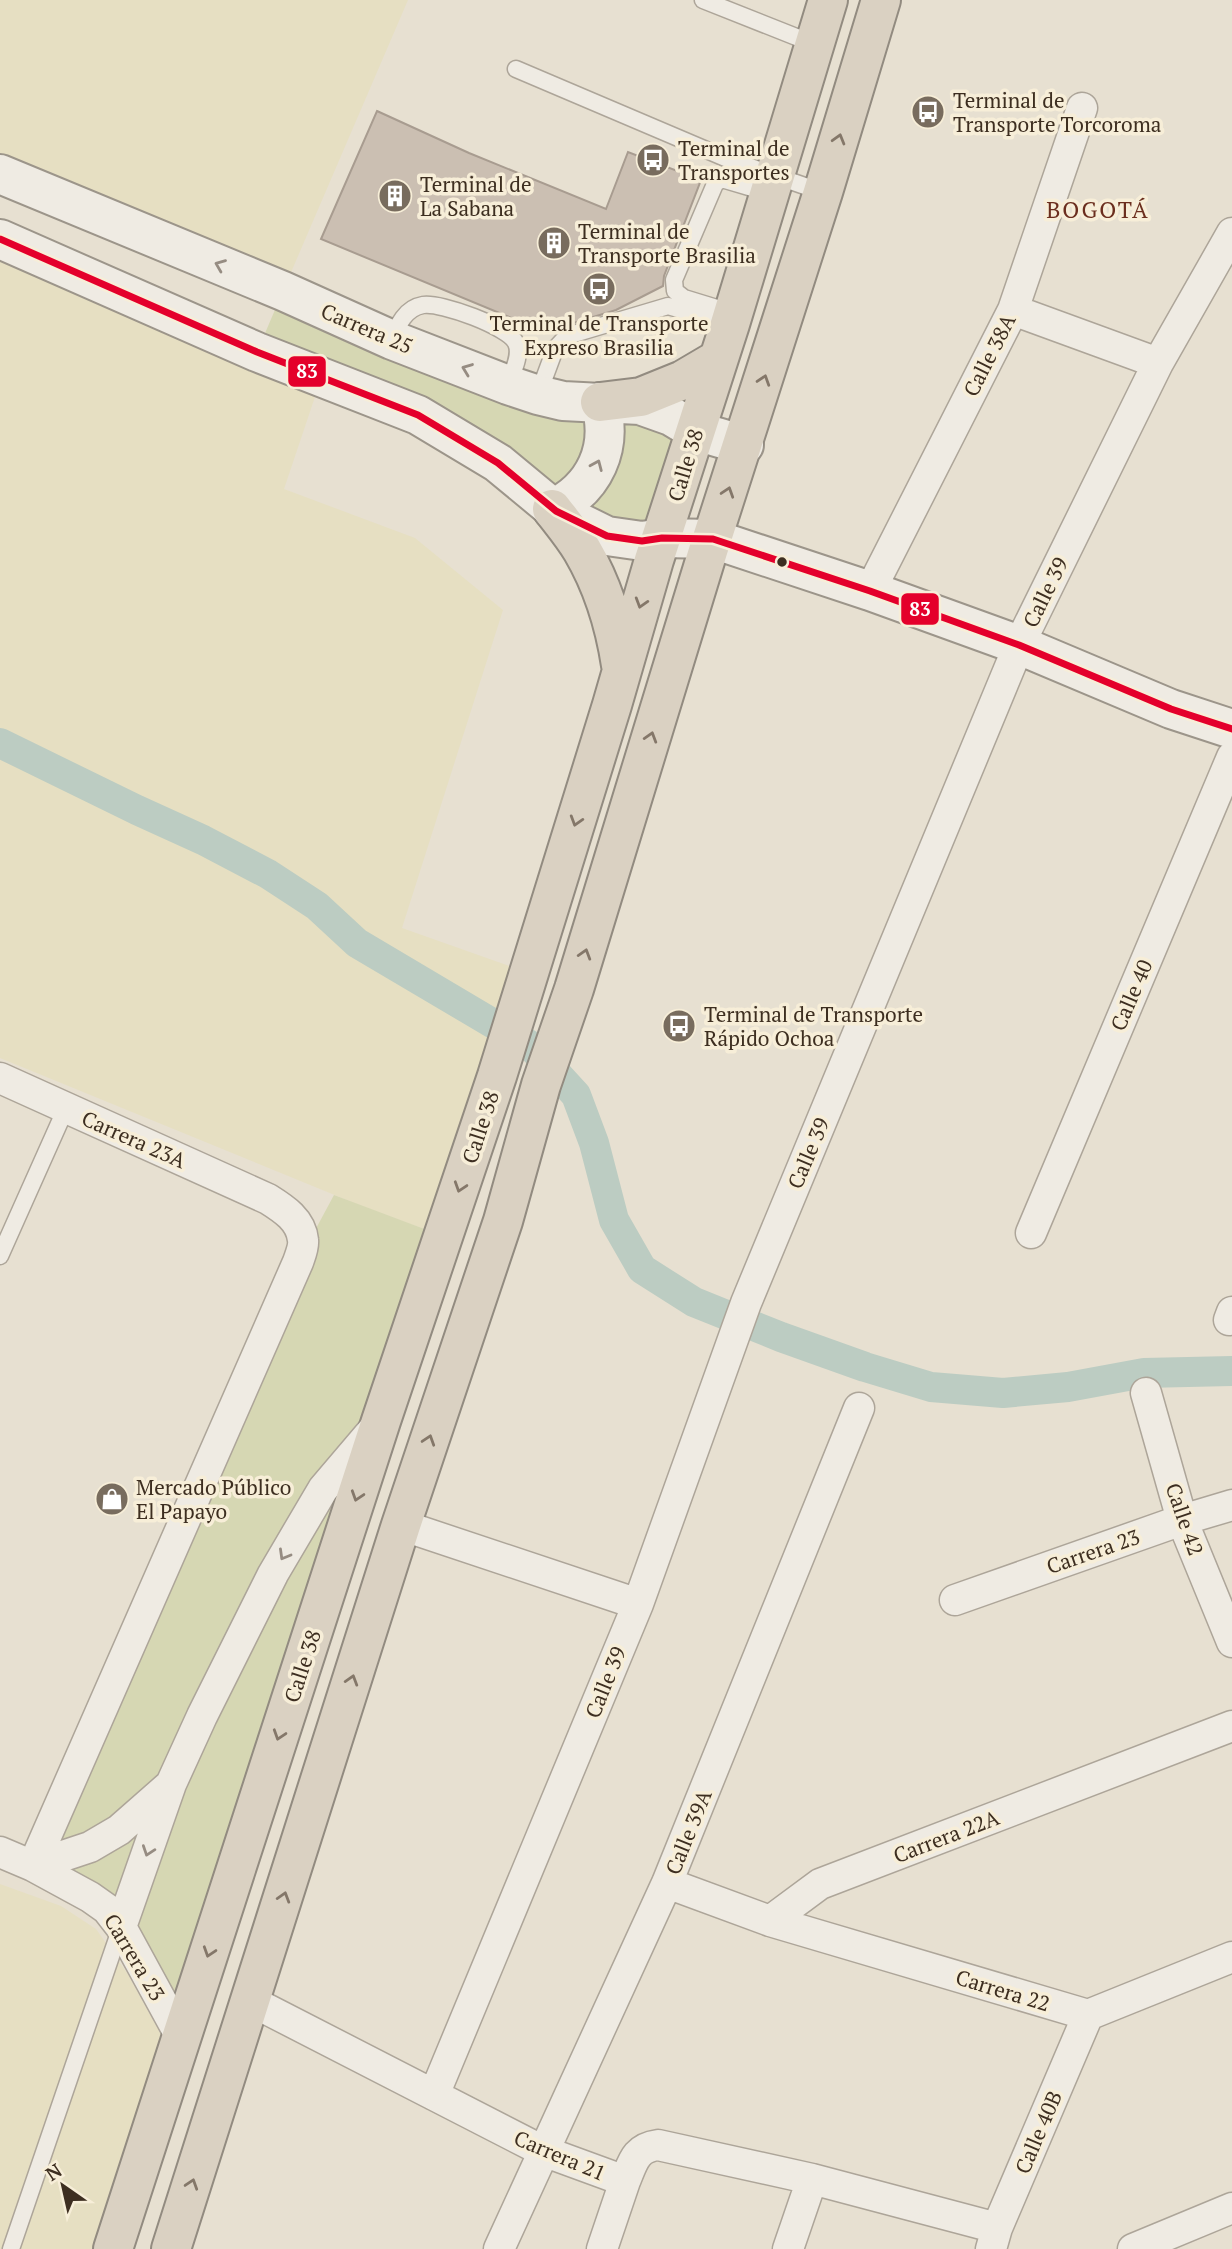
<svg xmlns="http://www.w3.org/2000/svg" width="1232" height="2249" font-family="'PT Serif',serif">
	<rect width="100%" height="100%" fill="#e7e0d1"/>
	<path fill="#e6dfc2" d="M 0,0 L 408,0 L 283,291 L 0,174 Z
		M 0,239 L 322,376 L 284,489 L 415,538 L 503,610 L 402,928 L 529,973 L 443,1236 L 359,1205 L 0,1058 Z
		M 0,1884 L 61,1906 L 96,1929 L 127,1973 L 165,2042 L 97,2249 L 0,2249 Z"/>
	<path fill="#d6d7b3" d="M 283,291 L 696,431 L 657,553 L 498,463 L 257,352 Z
		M 334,1195 L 443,1236 L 181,2037 L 121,1927 L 33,1866 L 298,1262 Z"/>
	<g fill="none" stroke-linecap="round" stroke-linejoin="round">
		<path stroke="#bcccc2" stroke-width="30" d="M 0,743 L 137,810 L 203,840 L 268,874 L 317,906 L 357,943 L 531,1046 L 576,1095 L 594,1143 L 614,1220 L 642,1269 L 694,1302 L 781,1337 L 865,1367 L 931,1387 L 1003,1393 L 1068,1387 L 1144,1373 L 1232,1371"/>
	</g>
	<path fill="#cbbfb2" stroke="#a89c90" stroke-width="2" d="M 377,111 L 469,153 L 606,209 L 628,152 L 701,180 L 664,276 L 663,286 L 616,310 L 564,326 L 558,331 L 533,327 L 321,239 Z"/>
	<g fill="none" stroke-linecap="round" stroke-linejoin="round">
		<defs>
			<path id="lane" d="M 703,0 L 814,44
				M 516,69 L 730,160 L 822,192
				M 733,313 L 684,298 L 675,291 L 674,280 L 715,184 L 720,180 L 725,180 L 769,193
				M 392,340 C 398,325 405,308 423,305 C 441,302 509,327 516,343 C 522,355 512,373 508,385
				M 538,395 L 555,349 L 567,336 L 668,306 L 730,324
				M 0,1256 L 66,1108
				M 11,2249 L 121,1927"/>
			<path id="street" d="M 1013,310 L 1158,363
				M 870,591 L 1013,310 L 1082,108
				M 0,1078 L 268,1199 C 284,1209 301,1220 303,1240 C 304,1247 300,1256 298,1262 L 33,1866
				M 1031,1233 L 1232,757
				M 1229,1320 L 1232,1312
				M 1146,1393 L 1182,1520 L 1232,1642
				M 401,1525 L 638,1604
				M 955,1600 L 1182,1520 L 1232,1505
				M 0,1852 L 33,1866 L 90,1897 L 107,1909 L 121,1927 L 181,2037
				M 33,1866 L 90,1847 L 119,1830 L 169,1786
				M 667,1883 L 770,1921 L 1088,2015 L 1232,1957
				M 770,1921 L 820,1884 L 1232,1726
				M 121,1927 L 171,1784 L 202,1716 L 273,1574 L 323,1489 L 374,1429
				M 251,2001 L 543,2151 L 625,2181 C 633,2162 635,2148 658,2145 L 812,2179 L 997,2228
				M 434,2095 L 638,1604 L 746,1303 L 1019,645 L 1158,363 L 1232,233
				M 499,2249 L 667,1883 L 859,1408
				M 602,2249 L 625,2181
				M 788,2249 L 812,2179
				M 991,2249 L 997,2228 L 1088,2015
				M 1133,2249 L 1232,2208"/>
			<path id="secondary" d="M 0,174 L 283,291 L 392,340 L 508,385 L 538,395 L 563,401 L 640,405 L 671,416 L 696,431 L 744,445
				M 0,239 L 257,352 L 418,415 L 498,463 L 556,511 L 607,536 L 642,541 L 662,538 L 713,539 L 870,591 L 1019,645 L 1171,709 L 1232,729
				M 552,509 C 595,489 614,447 600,402"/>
			<path id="highway" d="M 600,402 L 641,397 L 683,380 L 717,360
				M 552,509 C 562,522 573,535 582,550 C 602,584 615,626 621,665
				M 113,2249 L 381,1421 L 497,1076 L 612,705 L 654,560 L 730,324 L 828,0
				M 171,2249 L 401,1525 L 503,1221 L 541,1085 L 574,989 L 708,551 L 823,192 L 881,0"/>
		</defs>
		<use href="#lane" stroke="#ada599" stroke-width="19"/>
		<use href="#street" stroke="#ada599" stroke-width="33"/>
		<use href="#secondary" stroke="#9c958a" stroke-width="42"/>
		<use href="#highway" stroke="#928b80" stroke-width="42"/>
		<use href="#lane" stroke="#efebe3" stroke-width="16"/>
		<use href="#street" stroke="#efebe3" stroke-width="30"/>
		<use href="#secondary" stroke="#efebe3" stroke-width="38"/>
		<use href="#highway" stroke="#dad1c2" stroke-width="38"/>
		<defs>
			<path id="bus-1" d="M 0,239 L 257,352 L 418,415 L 498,463 L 556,511 L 607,536 L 642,541 L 662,538 L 713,539 L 870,591 L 1019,645 L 1171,709 L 1232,729"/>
		</defs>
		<use href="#bus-1" stroke="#f7eed8" stroke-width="12"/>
		<use href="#bus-1" stroke="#e4002b" stroke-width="7"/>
	</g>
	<defs><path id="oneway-chevron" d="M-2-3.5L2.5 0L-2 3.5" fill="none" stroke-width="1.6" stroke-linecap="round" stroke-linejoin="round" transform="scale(1.75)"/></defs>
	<g stroke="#847769">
		<use href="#oneway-chevron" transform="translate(839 139) rotate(-74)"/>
		<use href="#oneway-chevron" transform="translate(764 380) rotate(-72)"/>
		<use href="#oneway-chevron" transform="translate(728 492) rotate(-72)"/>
		<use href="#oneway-chevron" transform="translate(641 603) rotate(107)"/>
		<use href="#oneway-chevron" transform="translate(651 737) rotate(-73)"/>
		<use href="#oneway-chevron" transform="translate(576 821) rotate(107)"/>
		<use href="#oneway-chevron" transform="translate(585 954) rotate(-73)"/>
		<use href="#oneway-chevron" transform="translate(460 1187) rotate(108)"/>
		<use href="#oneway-chevron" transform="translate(429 1440) rotate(-72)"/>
		<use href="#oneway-chevron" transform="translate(357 1496) rotate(108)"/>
		<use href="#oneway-chevron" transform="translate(352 1680) rotate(-73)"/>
		<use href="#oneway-chevron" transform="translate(279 1735) rotate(108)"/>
		<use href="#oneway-chevron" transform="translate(284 1897) rotate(-73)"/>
		<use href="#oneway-chevron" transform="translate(209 1952) rotate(108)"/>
		<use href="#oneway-chevron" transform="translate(192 2184) rotate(-72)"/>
	</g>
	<g stroke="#968c82">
		<use href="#oneway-chevron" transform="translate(220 265) rotate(-158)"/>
		<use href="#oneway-chevron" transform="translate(467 369) rotate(-159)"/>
		<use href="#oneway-chevron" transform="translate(597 465) rotate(-67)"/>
		<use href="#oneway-chevron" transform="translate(284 1555) rotate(120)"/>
		<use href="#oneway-chevron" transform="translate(148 1851) rotate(109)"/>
	</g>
	<defs>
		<symbol id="bus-disc" viewBox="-11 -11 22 22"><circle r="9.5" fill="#786c5e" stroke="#f7eed8"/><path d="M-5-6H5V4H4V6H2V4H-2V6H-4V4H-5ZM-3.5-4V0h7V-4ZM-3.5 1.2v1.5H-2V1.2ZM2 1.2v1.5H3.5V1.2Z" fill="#fff"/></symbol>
		<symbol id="building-disc" viewBox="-11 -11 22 22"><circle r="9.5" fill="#786c5e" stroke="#f7eed8"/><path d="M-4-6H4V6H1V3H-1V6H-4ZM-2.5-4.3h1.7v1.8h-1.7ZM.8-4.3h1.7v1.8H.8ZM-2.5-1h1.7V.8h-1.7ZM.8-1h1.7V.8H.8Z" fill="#fff"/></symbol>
		<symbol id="shop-disc" viewBox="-11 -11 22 22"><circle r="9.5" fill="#786c5e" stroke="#f7eed8"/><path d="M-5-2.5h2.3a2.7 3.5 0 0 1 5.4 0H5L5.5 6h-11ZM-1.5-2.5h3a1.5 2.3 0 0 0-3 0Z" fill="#fff"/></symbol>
	</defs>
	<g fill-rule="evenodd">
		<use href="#bus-disc" x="909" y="93" width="38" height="38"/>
		<use href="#bus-disc" x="634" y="141" width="38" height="38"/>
		<use href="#building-disc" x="376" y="177" width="38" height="38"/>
		<use href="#building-disc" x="535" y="224" width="38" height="38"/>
		<use href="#bus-disc" x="580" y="270" width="38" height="38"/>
		<use href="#bus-disc" x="660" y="1007" width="38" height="38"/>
		<use href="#shop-disc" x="93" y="1480" width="38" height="38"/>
	</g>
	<circle fill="#3d2e20" stroke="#f7eed8" stroke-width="2.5" cx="782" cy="562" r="6"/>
	<g text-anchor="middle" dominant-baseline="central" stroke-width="7" stroke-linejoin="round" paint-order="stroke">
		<g font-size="21" fill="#3d2e20" stroke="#f7eed8" text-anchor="start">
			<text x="953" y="100">Terminal de<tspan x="953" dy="24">Transporte Torcoroma</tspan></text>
			<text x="678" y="148">Terminal de<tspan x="678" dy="24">Transportes</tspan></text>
			<text x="420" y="184">Terminal de<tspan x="420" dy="24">La Sabana</tspan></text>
			<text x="578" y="231">Terminal de<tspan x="578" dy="24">Transporte Brasilia</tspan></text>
			<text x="599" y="323" text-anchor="middle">Terminal de Transporte<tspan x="599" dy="24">Expreso Brasilia</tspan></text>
			<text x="704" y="1014">Terminal de Transporte<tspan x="704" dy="24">Rápido Ochoa</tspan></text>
			<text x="136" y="1487">Mercado Público<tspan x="136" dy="24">El Papayo</tspan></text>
		</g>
		<g font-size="21" fill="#3d2e20" stroke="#f7eed8">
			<text transform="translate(367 328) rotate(23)">Carrera 25</text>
			<text transform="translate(989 355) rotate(-63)">Calle 38A</text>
			<text transform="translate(685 465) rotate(-73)">Calle 38</text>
			<text transform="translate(1045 592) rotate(-64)">Calle 39</text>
			<text transform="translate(1131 995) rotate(-67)">Calle 40</text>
			<text transform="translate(480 1127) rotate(-72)">Calle 38</text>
			<text transform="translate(134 1139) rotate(24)">Carrera 23A</text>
			<text transform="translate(808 1153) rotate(-67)">Calle 39</text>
			<text transform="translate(1185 1519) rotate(71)">Calle 42</text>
			<text transform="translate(1093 1551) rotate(-19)">Carrera 23</text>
			<text transform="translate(302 1666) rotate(-72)">Calle 38</text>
			<text transform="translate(605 1682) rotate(-68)">Calle 39</text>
			<text transform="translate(688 1832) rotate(-68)">Calle 39A</text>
			<text transform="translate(946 1836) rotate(-21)">Carrera 22A</text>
			<text transform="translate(135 1957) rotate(59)">Carrera 23</text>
			<text transform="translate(1003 1990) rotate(17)">Carrera 22</text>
			<text transform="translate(1038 2132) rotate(-67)">Calle 40B</text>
			<text transform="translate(560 2155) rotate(23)">Carrera 21</text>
		</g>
		<g font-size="23" letter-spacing="2" fill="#6b2e1e" stroke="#f7eed8">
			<text x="1098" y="209">BOGOTÁ</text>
		</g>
	</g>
	<g stroke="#f7eed8" stroke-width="2.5">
		<rect x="287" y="355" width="40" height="33" rx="7" fill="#e4002b"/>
		<rect x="900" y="592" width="40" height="34" rx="7" fill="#e4002b"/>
	</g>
	<g font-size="19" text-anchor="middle" font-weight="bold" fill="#fff">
		<text x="307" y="378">83</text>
		<text x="920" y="616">83</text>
	</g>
	<g transform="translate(63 2186) rotate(326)" stroke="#f7eed8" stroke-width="5" paint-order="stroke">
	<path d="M0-5L12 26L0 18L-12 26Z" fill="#3d2e20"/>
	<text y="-10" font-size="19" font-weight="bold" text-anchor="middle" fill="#3d2e20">N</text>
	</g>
</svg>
